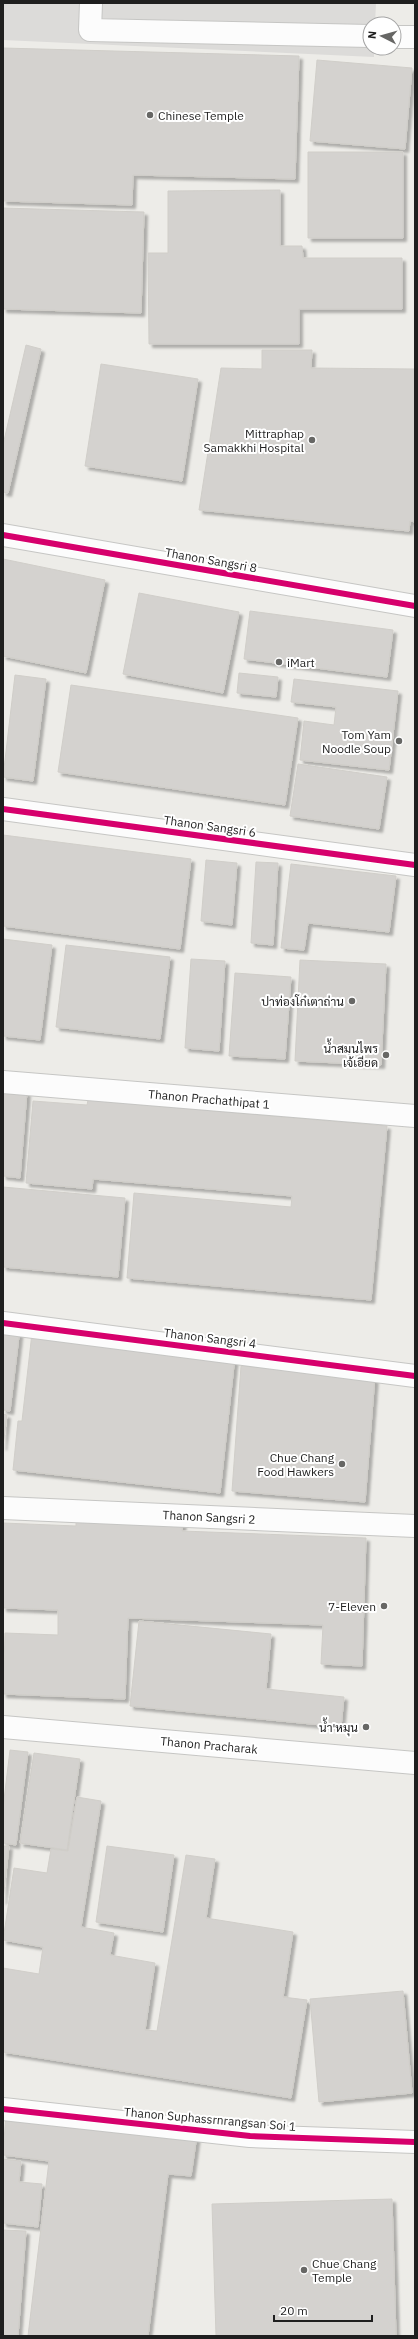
<svg xmlns="http://www.w3.org/2000/svg" width="418" height="2339" font-family="'IBM Plex Sans',Sarabun,sans-serif">
	<defs>
		<filter id="shadow"><feDropShadow dx="3.5" dy="3.5" stdDeviation="1" flood-color="#0004"/></filter>
	</defs>
	<rect width="100%" height="100%" fill="#edece8"/>
	<path fill="#dcdbd9" d="M 3,3 L 376,3 L 375,24 L 370,24 L 370,48 L 374,48 L 374,57 L 3,40 Z"/>
	<path fill="#d4d2cf" stroke="#d0cec9" filter="url(#shadow)" d="M 3,48 L 299,56 L 295,179 L 133,175 L 132,205 L 3,201 Z
		M 317,60 L 412,68 L 405,149 L 310,141 Z
		M 308,152 L 403,152 L 403,238 L 308,238 Z
		M 280,190 L 280,246 L 302,246 L 303,258 L 402,258 L 402,309 L 299,309 L 299,344 L 149,344 L 148,253 L 168,253 L 168,191 Z
		M 3,208 L 144,212 L 141,313 L 3,309 Z
		M 26,345 L 41,349 L 8,493 L 3,492 L 3,445 Z
		M 262,350 L 312,350 L 311,368 L 415,369 L 415,522 L 410,521 L 409,531 L 199,510 L 221,368 L 262,369 Z
		M 101,364 L 198,379 L 182,481 L 85,466 Z
		M 3,559 L 105,580 L 86,673 L 3,656 Z
		M 139,593 L 239,612 L 223,693 L 123,674 Z
		M 250,611 L 393,630 L 387,677 L 244,659 Z
		M 239,673 L 278,677 L 276,697 L 237,693 Z
		M 15,675 L 46,679 L 33,781 L 3,777 Z
		M 294,679 L 398,691 L 389,770 L 300,760 L 304,721 L 334,725 L 336,707 L 291,702 Z
		M 71,685 L 298,718 L 285,805 L 58,772 Z
		M 298,764 L 387,777 L 379,829 L 290,816 Z
		M 3,835 L 191,859 L 180,949 L 3,926 Z
		M 206,860 L 237,863 L 232,925 L 201,921 Z
		M 256,862 L 278,863 L 273,945 L 251,943 Z
		M 291,864 L 396,876 L 389,932 L 308,923 L 304,950 L 281,948 Z
		M 3,939 L 52,945 L 40,1040 L 3,1036 Z
		M 66,945 L 170,957 L 160,1039 L 56,1027 Z
		M 191,959 L 225,961 L 219,1051 L 185,1048 Z
		M 300,960 L 386,964 L 381,1065 L 295,1061 Z
		M 235,973 L 291,977 L 285,1059 L 229,1056 Z
		M 3,1090 L 27,1092 L 20,1178 L 3,1176 Z
		M 88,1100 L 387,1126 L 371,1300 L 127,1278 L 134,1193 L 291,1207 L 292,1196 L 93,1179 L 92,1189 L 26,1183 L 33,1101 L 87,1105 Z
		M 3,1187 L 125,1198 L 118,1277 L 3,1267 Z
		M 3,1326 L 20,1328 L 10,1411 L 3,1410 Z
		M 32,1333 L 235,1356 L 220,1493 L 13,1470 L 18,1421 L 22,1421 Z
		M 241,1366 L 375,1376 L 365,1502 L 232,1491 Z
		M 3,1414 L 7,1415 L 3,1447 Z
		M 76,1517 L 183,1520 L 182,1531 L 366,1538 L 362,1666 L 321,1664 L 323,1625 L 128,1618 L 125,1699 L 3,1694 L 5,1633 L 58,1635 L 58,1610 L 3,1608 L 3,1523 L 76,1526 Z
		M 139,1621 L 271,1634 L 266,1689 L 344,1697 L 341,1727 L 130,1706 Z
		M 10,1750 L 28,1752 L 16,1845 L 3,1843 L 3,1808 Z
		M 34,1753 L 80,1759 L 67,1850 L 20,1843 Z
		M 77,1797 L 101,1801 L 81,1927 L 114,1933 L 110,1955 L 155,1963 L 145,2030 L 157,2031 L 186,1855 L 215,1859 L 206,1918 L 293,1932 L 283,1997 L 307,2000 L 291,2098 L 3,2052 L 3,1968 L 39,1974 L 43,1947 L 3,1940 L 14,1868 L 47,1873 L 51,1849 L 68,1851 Z
		M 3,1846 L 9,1846 L 3,1901 Z
		M 107,1846 L 174,1855 L 163,1932 L 96,1922 Z
		M 403,1991 L 412,2093 L 319,2102 L 310,1999 Z
		M 6,2113 L 197,2135 L 191,2176 L 168,2174 L 148,2336 L 28,2336 L 49,2161 L 3,2155 Z
		M 3,2159 L 21,2161 L 19,2182 L 42,2184 L 38,2227 L 3,2223 Z
		M 392,2199 L 396,2336 L 216,2336 L 212,2204 Z
		M 3,2230 L 26,2231 L 18,2336 L 3,2336 Z"/>
	<g fill="none" stroke-linecap="round" stroke-linejoin="round">
		<defs>
			<path id="minor" d="M 91,3 L 90,30 L 370,36
				M 394,37 L 415,37
				M 3,535 L 415,606
				M 3,809 L 415,865
				M 3,1082 L 415,1116
				M 3,1323 L 415,1376
				M 3,1508 L 415,1526
				M 3,1727 L 415,1763
				M 3,2109 L 250,2136 L 415,2142"/>
		</defs>
		<use href="#minor" stroke="#c6c6c4" stroke-width="24"/>
		<use href="#minor" stroke="#fcfcfc" stroke-width="22"/>
		<defs>
			<path id="cycleway" d="M 3,535 L 415,606
				M 3,809 L 415,865
				M 3,1323 L 415,1376
				M 3,2109 L 250,2136 L 415,2142"/>
		</defs>
		<use href="#cycleway" stroke="#fff" stroke-width="8"/>
		<use href="#cycleway" stroke="#d6006c" stroke-width="6"/>
	</g>
	<g fill="#676765" stroke="#fff" stroke-width="1.5">
		<circle cx="150" cy="115" r="4"/>
		<circle cx="312" cy="440" r="4"/>
		<circle cx="279" cy="662" r="4"/>
		<circle cx="399" cy="741" r="4"/>
		<circle cx="352" cy="1001" r="4"/>
		<circle cx="386" cy="1055" r="4"/>
		<circle cx="342" cy="1464" r="4"/>
		<circle cx="384" cy="1606" r="4"/>
		<circle cx="366" cy="1727" r="4"/>
		<circle cx="304" cy="2270" r="4"/>
	</g>
	<g text-anchor="middle" dominant-baseline="central" stroke-width="4" stroke-linejoin="round" paint-order="stroke">
		<g font-size="12" fill="#1f1f1f" stroke="#fff" text-anchor="end">
			<text x="158" y="115" text-anchor="start">Chinese Temple</text>
			<text x="304" y="433">Mittraphap<tspan x="304" dy="14">Samakkhi Hospital</tspan></text>
			<text x="287" y="662" text-anchor="start">iMart</text>
			<text x="391" y="734">Tom Yam<tspan x="391" dy="14">Noodle Soup</tspan></text>
			<text x="344" y="1001">ปาท่องโก๋เตาถ่าน</text>
			<text x="378" y="1048">น้ำสมุนไพร<tspan x="378" dy="14">เจ้เอียด</tspan></text>
			<text x="334" y="1457">Chue Chang<tspan x="334" dy="14">Food Hawkers</tspan></text>
			<text x="376" y="1606">7-Eleven</text>
			<text x="358" y="1727">น้ำ'หมุน</text>
			<text x="312" y="2263" text-anchor="start">Chue Chang<tspan x="312" dy="14">Temple</tspan></text>
		</g>
		<g font-size="12" fill="#1f1f1f" stroke="#fff">
			<text transform="translate(211 560) rotate(10)">Thanon Sangsri 8</text>
			<text transform="translate(210 826) rotate(8)">Thanon Sangsri 6</text>
			<text transform="translate(209 1099) rotate(5)">Thanon Prachathipat 1</text>
			<text transform="translate(210 1338) rotate(7)">Thanon Sangsri 4</text>
			<text transform="translate(209 1517) rotate(3)">Thanon Sangsri 2</text>
			<text transform="translate(209 1745) rotate(5)">Thanon Pracharak</text>
			<text transform="translate(210 2119) rotate(5)">Thanon Suphassrnrangsan Soi 1</text>
		</g>
	</g>
	<rect width="418" height="2339" fill="none" stroke="#1f1f1f" stroke-width="8"/>
	<g transform="translate(382 36) rotate(276)"><circle r="19" fill="#ffffff" stroke="#a5a5a5"/>
	<path d="M0-3L7 15L0 10L-7 15Z" fill="#676765"/>
	<text y="-6" font-size="11" font-weight="bold" text-anchor="middle" fill="#1f1f1f">N</text>
	</g>
	<path d="M274 2315v6h98v-6" fill="none" stroke="#1f1f1f" stroke-width="2"/>
	<text x="280" y="2315" font-size="12" fill="#1f1f1f" stroke="#ffffff" stroke-width="3" paint-order="stroke">20 m</text>
</svg>
